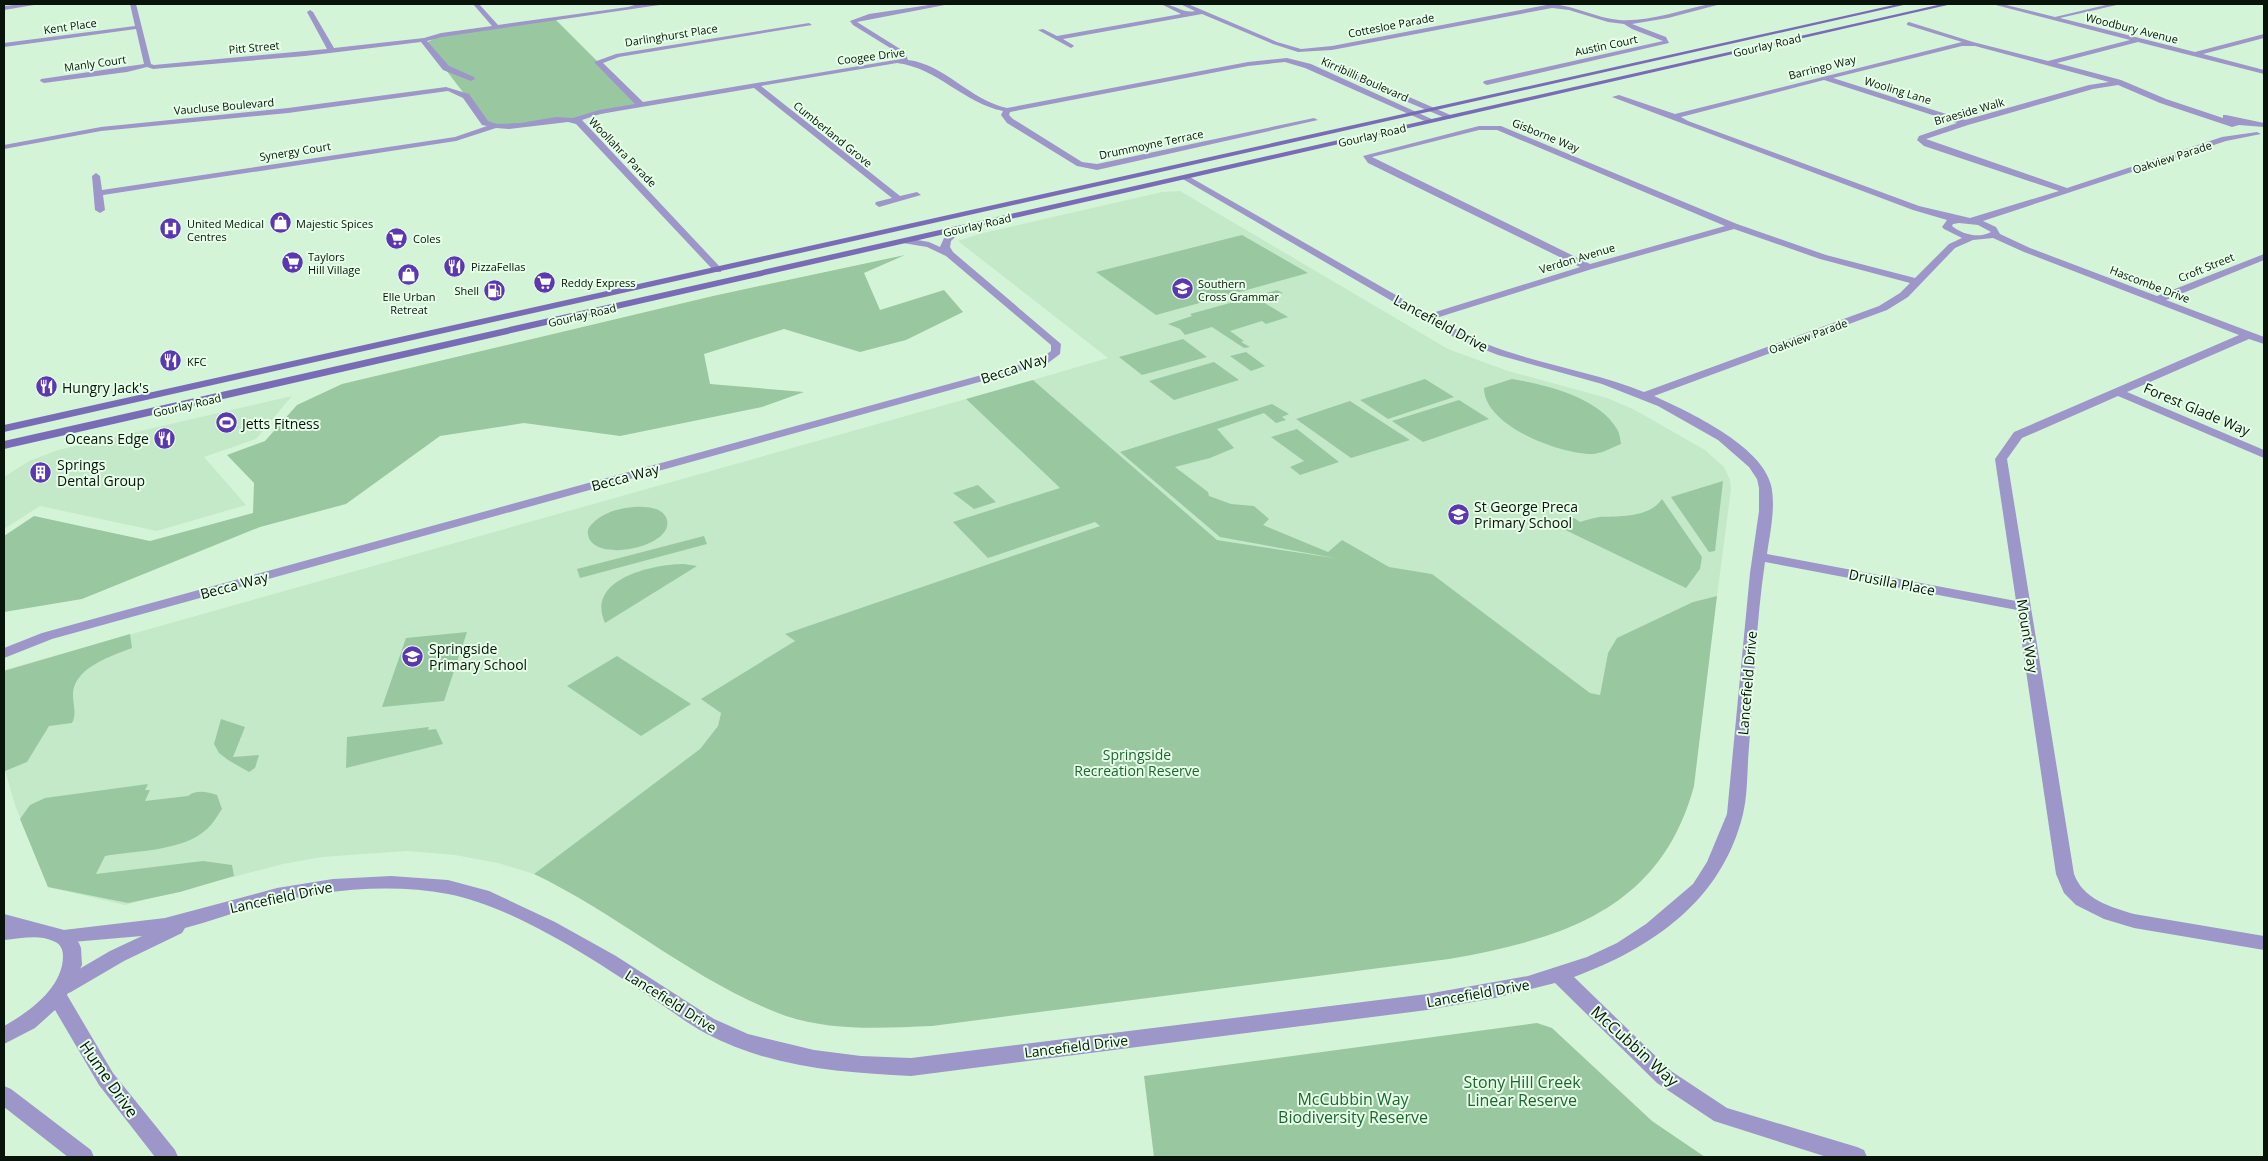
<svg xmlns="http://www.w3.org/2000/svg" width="2268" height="1161" font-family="'Open Sans',sans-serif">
	<rect width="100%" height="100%" fill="#d4f4d8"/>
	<path fill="#c4e9c8" d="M 1180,191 L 1448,349 L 1508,371 L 1607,398 L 1635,410 L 1705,450 L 1724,467 L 1730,480 L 1731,489 L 1717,596 L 1693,602 L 1608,653 L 1600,695 L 1590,693 L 1432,574 L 1217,540 L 1033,380 L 1108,358 L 958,241 L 979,234 L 1162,192 Z
		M 292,396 L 256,439 L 204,457 L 246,505 L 157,531 L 40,506 L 4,529 L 4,477 L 29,461 L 58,450 Z
		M 966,399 L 1100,526 L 785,634 L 795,641 L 702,699 L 721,713 L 718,726 L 700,749 L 534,874 L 498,863 L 455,855 L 407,851 L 322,857 L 283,864 L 125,905 L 48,887 L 15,805 L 4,767 L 4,670 Z"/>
	<path fill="#99c79f" d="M 555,19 L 641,105 C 592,116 540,130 489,125 C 466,98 448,70 424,44 L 441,35 Z
		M 1242,235 L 1308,273 L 1156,315 L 1096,272 Z
		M 905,255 L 864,273 L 880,310 L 944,290 L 963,312 L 906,340 L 860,352 L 784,329 L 704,354 L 710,384 L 804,392 L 762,407 L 620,436 L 524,423 L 440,436 L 346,504 L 260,527 L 82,599 L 4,612 L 4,536 L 34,516 L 150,541 L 253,513 L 254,483 L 227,455 L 265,441 L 297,405 L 342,384 L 713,296 Z
		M 1277,290 L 1283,293 L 1258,299 L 1288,317 L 1266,324 L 1262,321 L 1230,331 L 1244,341 L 1241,342 L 1250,347 L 1244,348 L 1212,327 L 1185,335 L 1180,329 L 1168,324 L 1192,316 L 1190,314 Z
		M 1183,339 L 1207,357 L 1142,375 L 1119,357 Z
		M 1246,352 L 1265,366 L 1251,371 L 1230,356 Z
		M 1214,362 L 1239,380 L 1174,400 L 1149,381 Z
		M 1425,379 L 1454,397 L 1388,419 L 1360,400 Z
		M 1512,379 C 1547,385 1598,397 1617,429 C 1620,434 1620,439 1621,444 C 1613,447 1601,454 1592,454 C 1560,454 1484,426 1484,388 Z
		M 1033,380 L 1217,540 L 1340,559 L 1220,537 L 1120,452 L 1272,404 L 1289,414 L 1282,417 L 1286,420 L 1276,423 L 1264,413 L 1217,429 L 1234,448 L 1210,458 L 1175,467 L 1208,492 L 1209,496 L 1231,504 L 1254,506 L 1269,519 L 1263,525 L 1328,552 L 1342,540 L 1389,567 L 1432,574 L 1590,693 L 1600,695 L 1608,653 L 1617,638 L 1693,602 L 1717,596 L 1694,786 C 1661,909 1563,939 1449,959 L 932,1026 C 882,1028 826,1032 778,1013 C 691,979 618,914 534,874 L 700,749 L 718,726 L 721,713 L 701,699 L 795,641 L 785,634 L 1100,526 L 1095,522 L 988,558 L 953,522 L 1060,488 L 966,399 Z
		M 1459,400 L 1489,419 L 1423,442 L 1392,421 Z
		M 1350,401 L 1410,440 L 1351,458 L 1296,419 Z
		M 1297,429 L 1339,462 L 1300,475 L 1290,467 L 1304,461 L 1271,437 Z
		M 1723,481 L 1715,551 L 1709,552 L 1671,497 Z
		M 978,485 L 996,502 L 974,509 L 953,493 Z
		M 1662,499 L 1702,557 L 1700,569 L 1686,588 L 1557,526 L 1574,518 L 1580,522 C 1586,520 1593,518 1599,517 C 1620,516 1649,518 1662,499 Z
		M 634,507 C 645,506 664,507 667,520 C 674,548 591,564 588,534 C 587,530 589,527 592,524 C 602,513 619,508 634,507 Z
		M 704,536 L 707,544 L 580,578 L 577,569 Z
		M 684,564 L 697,566 L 605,623 C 585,579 653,564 684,564 Z
		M 467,632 L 444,701 L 382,707 L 406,638 Z
		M 130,634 L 132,648 C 111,656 73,668 73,695 C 73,706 77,713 72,723 L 49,726 L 27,762 L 5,771 L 4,671 Z
		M 617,656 L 691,704 L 641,736 L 567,686 Z
		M 221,719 L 245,727 L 233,757 L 259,755 L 255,768 L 249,772 L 228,760 L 219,753 L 214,744 Z
		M 429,727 L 428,730 L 436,729 L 443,744 L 346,768 L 347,737 Z
		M 148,784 L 145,790 L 150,790 L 145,801 L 188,796 C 196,789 208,792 217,795 L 222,809 C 216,818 211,827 202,833 C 178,851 134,851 105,856 L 96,874 L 203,861 L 232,865 L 234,876 L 180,892 L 128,903 L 48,887 L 20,819 L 30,805 L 45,798 Z
		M 1537,1023 L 1552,1028 L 1652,1121 L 1705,1157 L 1154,1157 L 1144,1076 Z"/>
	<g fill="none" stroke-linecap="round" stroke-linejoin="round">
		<path fill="#9d96c9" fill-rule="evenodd" d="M 23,4 L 40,4 L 4,10 L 4,6 Z
			M 130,4 L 136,4 L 151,64 L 154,65 L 327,49 L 307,12 L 310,10 L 313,12 L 334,48 L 424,38 L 441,33 L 492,26 L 473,4 L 479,4 L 498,25 L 628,7 L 638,4 L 666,4 L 442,37 L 427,41 L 449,66 L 474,77 L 475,79 L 471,81 L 443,70 L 421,42 L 305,56 L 153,69 L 147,67 L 127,72 L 44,83 L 40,81 L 41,79 L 144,64 L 136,29 L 4,47 L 4,43 L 135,26 Z
			M 936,4 L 950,4 L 857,22 L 905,52 L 908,60 C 944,64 970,100 1007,108 L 1248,62 L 1287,58 L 1311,64 L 1436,121 L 1429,123 L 1305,68 L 1285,62 L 1248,66 L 1010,112 L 1009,115 L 1013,119 L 1082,162 L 1097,164 L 1314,118 L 1318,120 L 1097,170 L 1077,166 L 1007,123 L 1001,115 L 1003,111 C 963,103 938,68 897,63 L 761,86 L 900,196 L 917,192 L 921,195 L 879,207 L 875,204 L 876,202 L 892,198 L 754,88 L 600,114 L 582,120 L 721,268 L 721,272 L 715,272 L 576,124 L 568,122 L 509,129 L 496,128 L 456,141 L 103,195 L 105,210 L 100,213 L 95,210 L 92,176 L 96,173 L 100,176 L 102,190 L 455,137 L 487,126 L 482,125 L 463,98 L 448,91 L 288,113 L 101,131 L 4,149 L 4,145 L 101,127 L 288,108 L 446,87 L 469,94 L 488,121 L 497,124 L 521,123 L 556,117 L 573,118 L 599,110 L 635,104 L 594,62 L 616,54 L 809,23 L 812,25 L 619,57 L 603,63 L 643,102 L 901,59 L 900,54 L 853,25 L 850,21 L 869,14 Z
			M 1161,4 C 1173,3 1183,14 1195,11 L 1180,4 L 1188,4 L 1277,42 L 1301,49 L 1332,46 L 1552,4 C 1576,6 1596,18 1619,20 C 1649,22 1681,10 1710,4 L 1721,4 L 1668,18 L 1632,24 L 1666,37 L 1669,43 L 1487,85 L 1483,83 L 1484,81 L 1663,41 L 1632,29 L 1624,24 L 1608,22 L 1569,10 L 1552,8 L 1332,50 L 1298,52 L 1273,44 L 1202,14 L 1063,39 L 1073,45 L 1074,46 L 1071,48 L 1038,30 L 1043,29 L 1057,36 L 1181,14 Z
			M 1992,4 L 2002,4 L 2055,17 L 2110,4 L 2121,4 L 2060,18 L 2195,52 L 2264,34 L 2264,38 L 2203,54 L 2264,70 L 2264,74 L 2138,42 L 2057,63 L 2121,80 L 2166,99 L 2223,118 L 2223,115 L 2226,115 L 2264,123 L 2264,127 L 2239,125 L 2232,127 L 2160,103 L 2118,85 L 2093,89 L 1968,125 L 1926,139 L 2067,188 L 2222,137 L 2257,132 L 2261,134 L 2226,141 L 1983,221 L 1996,227 L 2000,234 L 2030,248 L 2157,296 L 2264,254 L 2264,260 L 2166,300 L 2264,337 L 2264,344 L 2249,339 L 2127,392 L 2264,450 L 2264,458 L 2118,396 L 2022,438 L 2007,459 L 2074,874 C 2083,899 2110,907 2134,914 L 2264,936 L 2264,950 L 2134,928 L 2104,919 L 2076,905 L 2064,893 L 2056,874 L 2017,610 L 1765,562 C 1756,623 1754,685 1749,747 C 1747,768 1748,793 1743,814 C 1722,901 1652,948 1574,977 L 1671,1071 L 1727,1108 L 1857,1147 L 1864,1150 L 1867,1157 L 1827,1157 L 1714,1121 L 1657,1083 L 1555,983 L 1495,998 L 1427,1010 L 911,1076 C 842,1073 769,1067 707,1034 C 691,1026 676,1014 661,1004 C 603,966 517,907 448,894 C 384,882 315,891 252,908 C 229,914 208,922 185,928 L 182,933 L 124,961 L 71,992 L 64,995 L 57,992 L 55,987 L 57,982 L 110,951 L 142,936 L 61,943 L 55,941 L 52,936 L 55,931 L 165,918 L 277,888 L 333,879 L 391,876 L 448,880 L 489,891 L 555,922 L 616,956 L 714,1019 L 748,1034 L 814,1050 L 861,1056 L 911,1058 L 1427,994 L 1528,976 L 1587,957 L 1617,943 L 1646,924 L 1693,884 L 1707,862 L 1727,814 L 1750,573 L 1759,511 L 1759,488 L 1757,479 L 1749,467 L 1718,440 L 1658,406 L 1602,384 L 1498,355 L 1457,339 L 1181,178 L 1188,176 L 1429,314 L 1580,267 L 1368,163 L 1363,156 L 1479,126 L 1501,126 L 1737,224 L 1826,255 L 1915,278 L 1949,244 L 1962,238 L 1944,229 L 1942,227 L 1947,220 L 1913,210 L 1612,97 L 1619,95 L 1675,114 L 1962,42 L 1907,25 L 1907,23 L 1909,22 L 1973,42 L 2048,61 L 2130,40 ZM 1962,46 L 1975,46 L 2109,82 L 2089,85 L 1965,120 L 1833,78 ZM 1824,80 L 1957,123 L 1919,136 L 1917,140 L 1924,146 L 2059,191 L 1970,218 L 1919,206 L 1688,121 L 1681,117 ZM 1479,130 L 1497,130 L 1725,226 L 1590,264 L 1372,157 ZM 1959,223 L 1978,225 L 1991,232 C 1978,239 1962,234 1952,226 L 1953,224 ZM 1734,229 L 1820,259 L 1910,283 L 1900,293 L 1879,306 L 1644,392 C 1592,371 1536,364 1484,343 C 1467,336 1452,327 1436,318 L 1592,269 ZM 1993,238 L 2024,252 L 2239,335 L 2014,432 L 1995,459 L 2016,601 L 1767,554 C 1770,533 1776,507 1771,485 C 1761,445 1689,412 1654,396 L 1887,310 L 1908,297 L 1955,248 L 1973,240 Z
			M 1355,76 L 1361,76 L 1455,117 L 1448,119 L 1355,80 Z
			M 958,226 L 963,229 L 951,241 L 950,247 L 953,252 L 1061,344 L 1060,354 L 1048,363 L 52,639 L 4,658 L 4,648 L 42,633 L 1040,359 L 1051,351 L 1051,345 L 946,256 L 927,247 L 903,243 L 901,241 L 906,238 L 929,242 L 940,247 L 944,238 Z"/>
		<path fill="#9d96c9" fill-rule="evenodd" d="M 4,914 L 68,931 L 79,943 L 81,948 L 82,965 L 67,995 L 113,1073 L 175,1150 L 178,1157 L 155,1157 L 99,1085 L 55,1010 L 35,1028 L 4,1044 L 4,1026 C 29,1012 63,988 63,956 C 63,949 60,943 53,941 C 38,934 20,939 4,940 Z
			M 4,1086 L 11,1089 L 91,1150 L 94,1157 L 68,1157 L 4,1107 Z"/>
		<path fill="#796cb6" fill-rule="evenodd" d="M 1898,4 L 1908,4 L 4,432 L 4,425 Z
			M 1942,4 L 1952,4 L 4,449 L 4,441 Z"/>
	</g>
	<defs>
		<symbol id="shop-disc" viewBox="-11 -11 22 22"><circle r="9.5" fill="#5b38b0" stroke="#e6ffe8"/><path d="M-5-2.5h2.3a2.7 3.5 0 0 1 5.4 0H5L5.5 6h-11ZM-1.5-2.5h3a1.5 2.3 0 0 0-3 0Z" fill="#fff"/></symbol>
		<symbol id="hospital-disc" viewBox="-11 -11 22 22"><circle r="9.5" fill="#5b38b0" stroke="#e6ffe8"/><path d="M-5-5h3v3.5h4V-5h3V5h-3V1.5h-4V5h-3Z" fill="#fff"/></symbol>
		<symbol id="supermarket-disc" viewBox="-11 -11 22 22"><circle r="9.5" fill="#5b38b0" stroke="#e6ffe8"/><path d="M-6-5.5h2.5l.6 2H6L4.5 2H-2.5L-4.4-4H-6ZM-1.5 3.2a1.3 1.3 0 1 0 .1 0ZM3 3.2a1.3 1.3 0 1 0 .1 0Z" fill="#fff"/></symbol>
		<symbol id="restaurant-disc" viewBox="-11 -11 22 22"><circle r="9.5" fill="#5b38b0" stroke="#e6ffe8"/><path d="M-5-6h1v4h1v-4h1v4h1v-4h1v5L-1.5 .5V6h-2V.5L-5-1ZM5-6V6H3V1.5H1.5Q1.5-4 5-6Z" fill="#fff"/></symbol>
		<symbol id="school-disc" viewBox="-11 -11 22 22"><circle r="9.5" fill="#5b38b0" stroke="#e6ffe8"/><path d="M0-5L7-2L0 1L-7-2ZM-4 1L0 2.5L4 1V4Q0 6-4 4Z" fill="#fff"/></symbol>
		<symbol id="fuel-disc" viewBox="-11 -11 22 22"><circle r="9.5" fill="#5b38b0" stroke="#e6ffe8"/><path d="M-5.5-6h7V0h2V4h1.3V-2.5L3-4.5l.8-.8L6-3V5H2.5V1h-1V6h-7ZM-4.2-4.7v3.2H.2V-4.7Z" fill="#fff"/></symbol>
		<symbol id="stadium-disc" viewBox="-11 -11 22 22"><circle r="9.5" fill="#5b38b0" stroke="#e6ffe8"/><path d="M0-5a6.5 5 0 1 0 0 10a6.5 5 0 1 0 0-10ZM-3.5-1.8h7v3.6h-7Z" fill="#fff"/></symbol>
		<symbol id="building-disc" viewBox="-11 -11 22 22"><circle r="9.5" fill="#5b38b0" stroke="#e6ffe8"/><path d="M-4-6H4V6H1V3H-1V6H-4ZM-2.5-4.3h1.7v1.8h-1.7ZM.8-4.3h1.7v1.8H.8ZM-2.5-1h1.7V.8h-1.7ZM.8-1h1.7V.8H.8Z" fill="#fff"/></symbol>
	</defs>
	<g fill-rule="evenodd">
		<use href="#shop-disc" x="268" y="210" width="25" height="25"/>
		<use href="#hospital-disc" x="158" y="216" width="25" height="25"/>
		<use href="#supermarket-disc" x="384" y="226" width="25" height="25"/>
		<use href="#supermarket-disc" x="280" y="250" width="25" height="25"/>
		<use href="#restaurant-disc" x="442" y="254" width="25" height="25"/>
		<use href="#shop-disc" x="396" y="262" width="25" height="25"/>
		<use href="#supermarket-disc" x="532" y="270" width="25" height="25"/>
		<use href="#school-disc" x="1170" y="276" width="25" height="25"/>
		<use href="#fuel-disc" x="482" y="278" width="25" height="25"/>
		<use href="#restaurant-disc" x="158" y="348" width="25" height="25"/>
		<use href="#restaurant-disc" x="34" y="374" width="25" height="25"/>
		<use href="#stadium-disc" x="214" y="410" width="25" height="25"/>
		<use href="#restaurant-disc" x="152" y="426" width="25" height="25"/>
		<use href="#building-disc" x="28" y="460" width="25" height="25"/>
		<use href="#school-disc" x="1446" y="502" width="25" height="25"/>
		<use href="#school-disc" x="400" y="644" width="25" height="25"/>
	</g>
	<g text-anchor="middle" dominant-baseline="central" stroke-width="4" stroke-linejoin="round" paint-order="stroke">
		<g font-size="11" fill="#08130a" stroke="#e6ffe8">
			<text transform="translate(1391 25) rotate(-11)">Cottesloe Parade</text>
			<text transform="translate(70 26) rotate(-8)">Kent Place</text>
			<text transform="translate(2132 28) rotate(14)">Woodbury Avenue</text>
			<text transform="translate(671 35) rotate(-9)">Darlinghurst Place</text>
			<text transform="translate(1606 45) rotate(-12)">Austin Court</text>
			<text transform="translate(1767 45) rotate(-13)">Gourlay Road</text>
			<text transform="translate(254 47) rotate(-5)">Pitt Street</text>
			<text transform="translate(871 56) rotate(-7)">Coogee Drive</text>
			<text transform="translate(95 63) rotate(-8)">Manly Court</text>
			<text transform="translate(1822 67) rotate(-14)">Barringo Way</text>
			<text transform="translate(1365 79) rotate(24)">Kirribilli Boulevard</text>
			<text transform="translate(1898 90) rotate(17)">Wooling Lane</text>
			<text transform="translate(224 106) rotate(-5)">Vaucluse Boulevard</text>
			<text transform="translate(1969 111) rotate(-16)">Braeside Walk</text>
			<text transform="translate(833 134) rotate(39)">Cumberland Grove</text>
			<text transform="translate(1372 135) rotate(-13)">Gourlay Road</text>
			<text transform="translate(1546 135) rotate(22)">Gisborne Way</text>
			<text transform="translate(1151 144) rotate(-12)">Drummoyne Terrace</text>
			<text transform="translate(295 151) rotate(-9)">Synergy Court</text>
			<text transform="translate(623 152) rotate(46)">Woollahra Parade</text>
			<text transform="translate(2172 157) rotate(-18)">Oakview Parade</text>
			<text transform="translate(977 225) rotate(-13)">Gourlay Road</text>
			<text transform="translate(1577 258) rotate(-17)">Verdon Avenue</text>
			<text transform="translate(2206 267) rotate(-22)">Croft Street</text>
			<text transform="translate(2150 284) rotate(21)">Hascombe Drive</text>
			<text transform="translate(582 315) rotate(-13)">Gourlay Road</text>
			<text transform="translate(1808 336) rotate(-20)">Oakview Parade</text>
			<text transform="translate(187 405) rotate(-13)">Gourlay Road</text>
		</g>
		<g font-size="11" fill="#08130a" stroke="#e6ffe8" text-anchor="start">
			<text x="187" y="223">United Medical<tspan x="187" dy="13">Centres</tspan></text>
			<text x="296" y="223">Majestic Spices</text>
			<text x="413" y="238">Coles</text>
			<text x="308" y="256">Taylors<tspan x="308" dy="13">Hill Village</tspan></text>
			<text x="471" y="266">PizzaFellas</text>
			<text x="561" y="282">Reddy Express</text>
			<text x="1198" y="283">Southern<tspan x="1198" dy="13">Cross Grammar</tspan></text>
			<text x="479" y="290" text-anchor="end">Shell</text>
			<text x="409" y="296" text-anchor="middle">Elle Urban<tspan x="409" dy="13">Retreat</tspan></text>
			<text x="187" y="361">KFC</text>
		</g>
		<g font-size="14" fill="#08130a" stroke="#e6ffe8">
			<text transform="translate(1441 323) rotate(28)">Lancefield Drive</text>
			<text transform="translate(1014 368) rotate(-18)">Becca Way</text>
			<text transform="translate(2197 409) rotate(23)">Forest Glade Way</text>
			<text transform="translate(625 477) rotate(-15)">Becca Way</text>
			<text transform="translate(1892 582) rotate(11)">Drusilla Place</text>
			<text transform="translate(234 585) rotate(-15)">Becca Way</text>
			<text transform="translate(2028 636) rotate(81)">Mount Way</text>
			<text transform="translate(1747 683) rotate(-85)">Lancefield Drive</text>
			<text transform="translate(281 897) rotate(-12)">Lancefield Drive</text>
			<text transform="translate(1478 993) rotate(-10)">Lancefield Drive</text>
			<text transform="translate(671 1001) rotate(32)">Lancefield Drive</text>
			<text transform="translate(1076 1046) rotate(-7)">Lancefield Drive</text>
		</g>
		<g font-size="14" fill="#08130a" stroke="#e6ffe8" text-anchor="start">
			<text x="62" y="387">Hungry Jack's</text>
			<text x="242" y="423">Jetts Fitness</text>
			<text x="149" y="438" text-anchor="end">Oceans Edge</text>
			<text x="57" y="464">Springs<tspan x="57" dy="16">Dental Group</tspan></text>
			<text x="1474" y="506">St George Preca<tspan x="1474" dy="16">Primary School</tspan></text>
			<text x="429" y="648">Springside<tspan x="429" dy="16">Primary School</tspan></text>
		</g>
		<g font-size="14" fill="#1e6430" stroke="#e6ffe8">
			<text x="1137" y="754">Springside<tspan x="1137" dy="16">Recreation Reserve</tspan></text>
		</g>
		<g font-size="16" fill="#08130a" stroke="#e6ffe8">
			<text transform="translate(1635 1046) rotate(42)">McCubbin Way</text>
			<text transform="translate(109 1079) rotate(55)">Hume Drive</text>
		</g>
		<g font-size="16" fill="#1e6430" stroke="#e6ffe8">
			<text x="1522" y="1082">Stony Hill Creek<tspan x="1522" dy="18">Linear Reserve</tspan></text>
			<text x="1353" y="1099">McCubbin Way<tspan x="1353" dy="18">Biodiversity Reserve</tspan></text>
		</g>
	</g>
	<rect width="2268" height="1161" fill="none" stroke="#08130a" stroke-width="10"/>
</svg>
